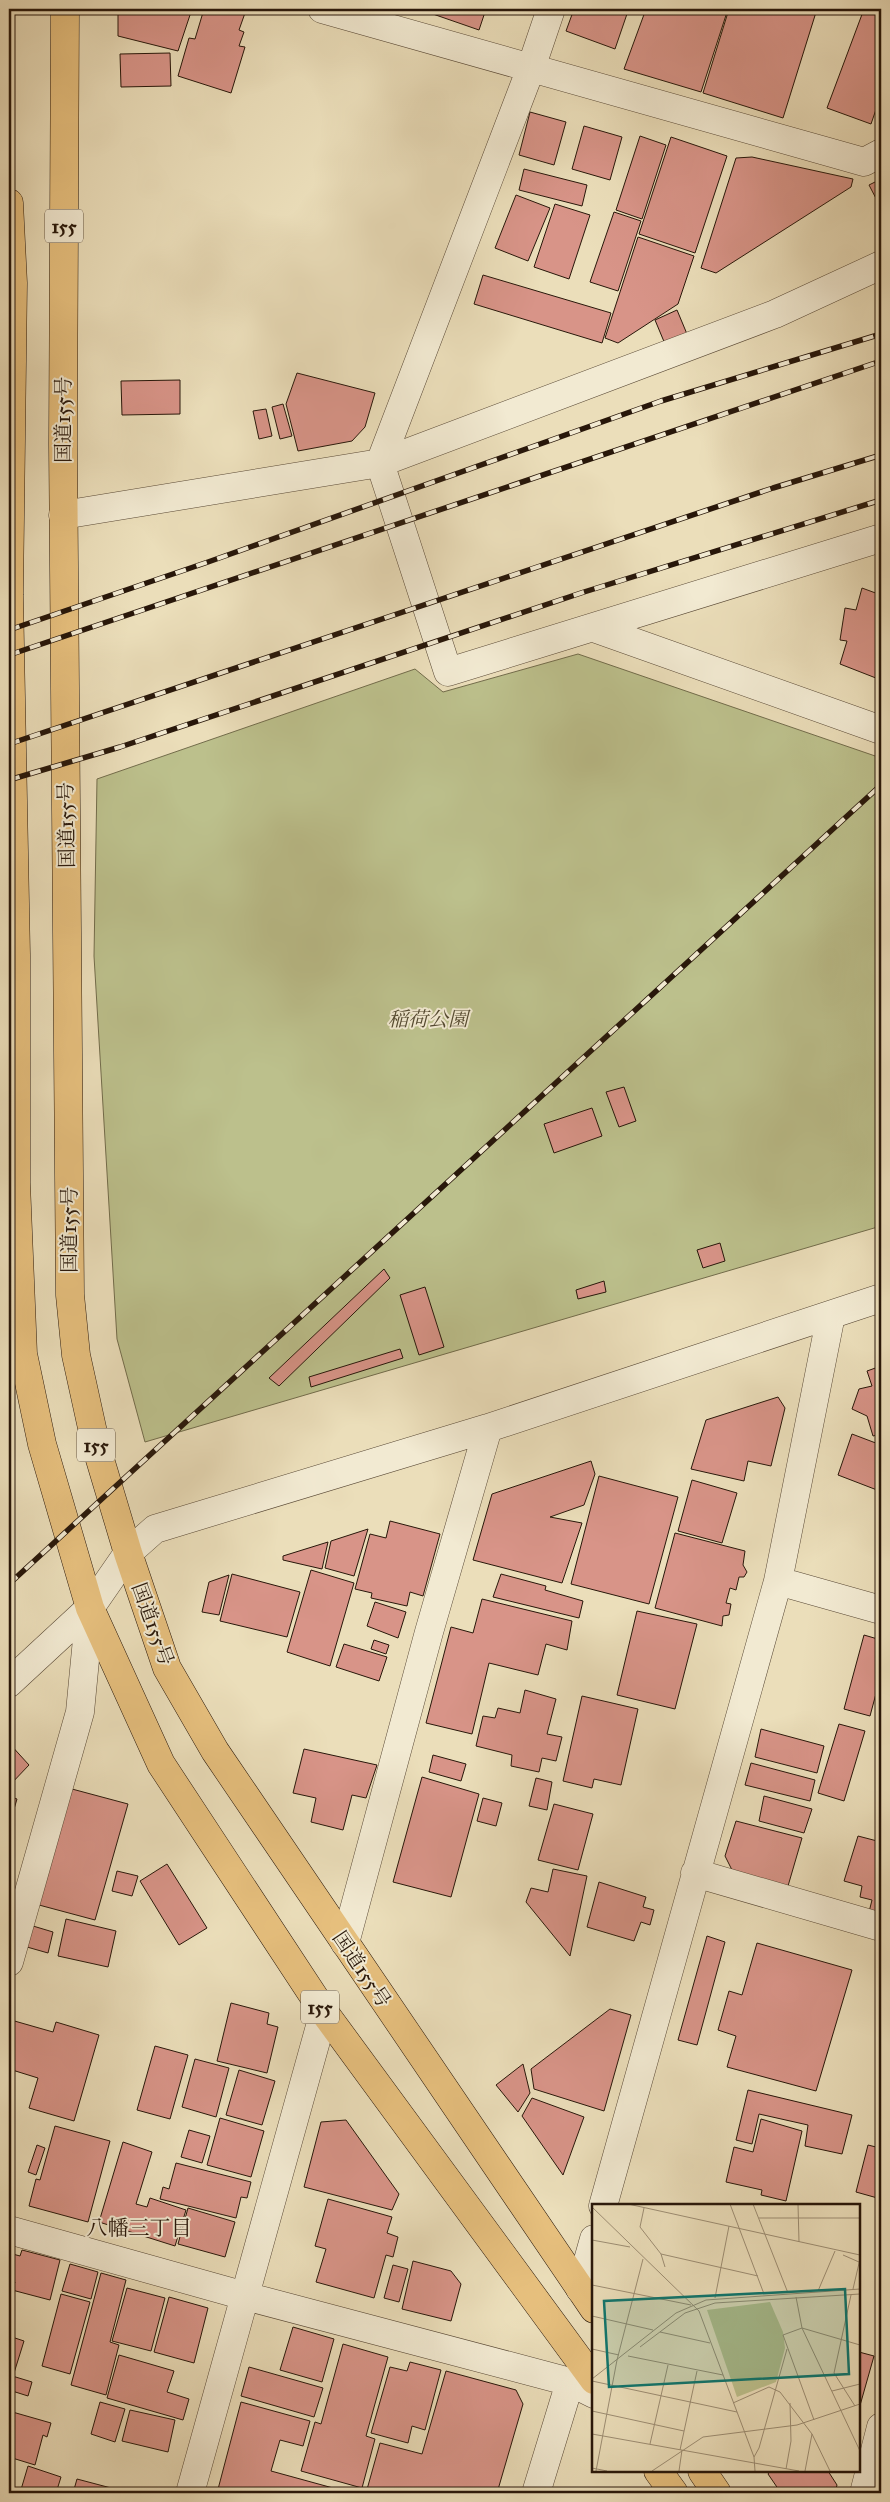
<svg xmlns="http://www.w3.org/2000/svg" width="890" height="2502" font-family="'IM FELL Great Primer','Noto Serif JP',serif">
	<rect width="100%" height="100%" fill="#ebdeba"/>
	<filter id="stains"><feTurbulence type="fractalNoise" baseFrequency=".004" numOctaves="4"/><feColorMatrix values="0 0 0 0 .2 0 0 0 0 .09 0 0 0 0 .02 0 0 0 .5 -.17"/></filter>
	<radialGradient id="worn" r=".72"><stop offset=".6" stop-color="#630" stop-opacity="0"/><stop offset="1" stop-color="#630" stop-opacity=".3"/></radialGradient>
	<path fill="#bcc08c" stroke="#726c4b" d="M 578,654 L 881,758 L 881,1226 L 145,1442 L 117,1339 L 94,956 L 97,779 L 415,669 L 443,692 Z"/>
	<path fill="#d89488" stroke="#28170a" d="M 118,9 L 192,9 L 178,51 L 118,36 Z
		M 204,9 L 229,9 L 245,13 L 239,30 L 244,32 L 239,46 L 245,47 L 231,93 L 178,76 L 189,38 L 195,39 Z
		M 432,9 L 486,9 L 479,30 L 430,13 Z
		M 574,9 L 623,9 L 628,11 L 615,49 L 566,31 Z
		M 646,9 L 728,9 L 701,92 L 624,69 Z
		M 729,9 L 817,9 L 783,118 L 703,93 Z
		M 864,9 L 881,9 L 881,95 L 871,124 L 827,108 Z
		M 170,53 L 171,86 L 121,87 L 120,54 Z
		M 530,112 L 566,122 L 554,165 L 519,155 Z
		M 584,126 L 622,137 L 610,180 L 572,169 Z
		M 640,136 L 666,145 L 642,219 L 616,210 Z
		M 671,137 L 727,156 L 695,253 L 639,234 Z
		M 752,157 L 853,179 L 851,187 L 716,273 L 701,268 L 736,158 Z
		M 524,169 L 587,185 L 582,206 L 519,190 Z
		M 881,179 L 881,208 L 869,185 Z
		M 516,195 L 550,208 L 528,261 L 495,248 Z
		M 555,204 L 590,215 L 569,279 L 534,267 Z
		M 614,212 L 641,221 L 618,291 L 590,282 Z
		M 638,237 L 694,256 L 678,304 L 618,343 L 605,338 Z
		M 483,275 L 611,313 L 602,343 L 474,304 Z
		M 677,310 L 687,334 L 665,344 L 655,320 Z
		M 297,373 L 375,393 L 365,427 L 352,441 L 298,451 L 286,404 Z
		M 180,380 L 180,414 L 122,415 L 121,381 Z
		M 283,404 L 292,436 L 280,439 L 272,407 Z
		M 266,409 L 272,436 L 259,439 L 253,411 Z
		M 862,588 L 881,595 L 881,680 L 840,664 L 847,641 L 840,640 L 845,608 L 856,610 Z
		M 624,1087 L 636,1121 L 619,1127 L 606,1092 Z
		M 592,1108 L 602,1136 L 554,1153 L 544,1124 Z
		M 720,1243 L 725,1261 L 703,1268 L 697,1250 Z
		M 384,1269 L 390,1278 L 279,1386 L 269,1378 Z
		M 604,1281 L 606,1292 L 578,1299 L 576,1290 Z
		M 425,1287 L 444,1347 L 419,1355 L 400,1295 Z
		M 400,1349 L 403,1358 L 311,1387 L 309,1377 Z
		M 881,1366 L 881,1434 L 873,1436 L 867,1416 L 852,1409 L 859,1389 L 872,1386 L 867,1371 Z
		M 778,1397 L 785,1408 L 771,1466 L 748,1461 L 744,1481 L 691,1469 L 706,1420 Z
		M 852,1434 L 881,1445 L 881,1478 L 877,1490 L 838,1475 Z
		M 591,1461 L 595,1474 L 584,1505 L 550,1517 L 582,1523 L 562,1583 L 473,1560 L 492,1494 Z
		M 599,1476 L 678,1497 L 649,1604 L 571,1584 Z
		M 692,1480 L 737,1493 L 722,1543 L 678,1531 Z
		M 390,1521 L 440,1534 L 423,1596 L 410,1592 L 407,1606 L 371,1598 L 372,1593 L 355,1589 L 370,1534 L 386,1538 Z
		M 368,1529 L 354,1576 L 325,1568 L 331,1541 Z
		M 675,1533 L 745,1551 L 743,1565 L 747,1572 L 744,1577 L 739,1577 L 736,1590 L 730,1588 L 726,1603 L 731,1604 L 729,1615 L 723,1616 L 722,1626 L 655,1608 Z
		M 328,1542 L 322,1569 L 283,1560 L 283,1556 Z
		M 311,1570 L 354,1583 L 330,1666 L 287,1652 Z
		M 232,1574 L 300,1592 L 287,1637 L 220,1621 Z
		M 501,1574 L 546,1586 L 545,1590 L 583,1601 L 579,1618 L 493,1597 Z
		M 229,1575 L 219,1615 L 202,1612 L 209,1582 Z
		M 482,1599 L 572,1621 L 567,1650 L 546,1644 L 538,1675 L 489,1663 L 472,1734 L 426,1723 L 451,1627 L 473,1633 Z
		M 375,1602 L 406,1612 L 398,1638 L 367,1626 Z
		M 637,1611 L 697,1624 L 675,1709 L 617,1695 Z
		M 864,1635 L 881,1640 L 881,1675 L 870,1716 L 844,1709 Z
		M 374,1640 L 389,1645 L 386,1654 L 371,1649 Z
		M 344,1644 L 387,1657 L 379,1681 L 336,1667 Z
		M 525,1690 L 556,1699 L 547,1734 L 562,1737 L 556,1761 L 542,1758 L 539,1772 L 511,1766 L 512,1755 L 476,1746 L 483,1716 L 495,1718 L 498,1708 L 520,1713 Z
		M 582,1696 L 638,1709 L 621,1785 L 594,1779 L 592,1788 L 563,1781 Z
		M 839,1724 L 865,1731 L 844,1801 L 818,1793 Z
		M 761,1729 L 824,1746 L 817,1773 L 755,1757 Z
		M 9,1743 L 29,1765 L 9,1786 Z
		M 304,1749 L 377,1765 L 366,1798 L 352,1795 L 343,1830 L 311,1822 L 316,1798 L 293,1793 Z
		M 433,1755 L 466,1764 L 461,1781 L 429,1772 Z
		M 751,1763 L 815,1780 L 810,1801 L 745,1785 Z
		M 422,1777 L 479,1794 L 451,1897 L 393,1882 Z
		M 536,1778 L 552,1782 L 547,1810 L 529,1806 Z
		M 72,1789 L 128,1804 L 95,1920 L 39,1905 Z
		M 9,1796 L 17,1799 L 9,1826 Z
		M 764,1796 L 812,1809 L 804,1833 L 759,1821 Z
		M 483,1798 L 502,1803 L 496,1826 L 477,1821 Z
		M 554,1804 L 593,1814 L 578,1870 L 538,1860 Z
		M 736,1821 L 802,1838 L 788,1886 L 733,1872 L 725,1856 Z
		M 858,1836 L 881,1842 L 881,1915 L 869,1912 L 872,1900 L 860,1897 L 862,1886 L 844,1881 Z
		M 167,1864 L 207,1928 L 179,1945 L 140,1881 Z
		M 553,1869 L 587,1876 L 570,1956 L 526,1902 L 531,1888 L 548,1892 Z
		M 117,1871 L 138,1876 L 132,1896 L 112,1891 Z
		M 599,1882 L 646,1897 L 643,1907 L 654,1910 L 650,1925 L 641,1922 L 634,1941 L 587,1927 Z
		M 66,1919 L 116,1931 L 108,1967 L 58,1956 Z
		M 33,1926 L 53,1932 L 48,1953 L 27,1947 Z
		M 707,1936 L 725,1942 L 697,2045 L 678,2040 Z
		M 757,1943 L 852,1970 L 816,2091 L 727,2067 L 736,2036 L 718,2030 L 729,1991 L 742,1995 Z
		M 231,2003 L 269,2013 L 267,2024 L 278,2027 L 267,2073 L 217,2061 Z
		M 610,2009 L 631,2015 L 604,2111 L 534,2089 L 531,2069 Z
		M 11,2020 L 53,2032 L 56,2022 L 99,2035 L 74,2121 L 29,2108 L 38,2078 L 9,2069 L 9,2029 Z
		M 155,2046 L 188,2055 L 170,2119 L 137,2110 Z
		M 195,2059 L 229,2068 L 216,2117 L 182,2107 Z
		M 523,2064 L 530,2093 L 518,2112 L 496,2085 Z
		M 239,2070 L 275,2081 L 262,2125 L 226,2115 Z
		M 748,2090 L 852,2115 L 842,2154 L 805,2146 L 808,2125 L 759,2114 L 752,2144 L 736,2140 Z
		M 9,2098 L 13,2100 L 10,2112 L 9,2112 Z
		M 532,2098 L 584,2117 L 563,2175 L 522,2116 Z
		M 220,2118 L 264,2131 L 251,2177 L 207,2165 Z
		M 761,2119 L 802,2131 L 786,2201 L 761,2195 L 762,2190 L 726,2182 L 734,2147 L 753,2152 Z
		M 346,2120 L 399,2194 L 392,2210 L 304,2187 L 321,2122 Z
		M 55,2126 L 110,2141 L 88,2222 L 29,2206 L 36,2179 L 40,2180 Z
		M 189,2130 L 210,2136 L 202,2163 L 181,2157 Z
		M 123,2142 L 152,2152 L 136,2204 L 147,2207 L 150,2198 L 186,2210 L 175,2246 L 99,2222 Z
		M 37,2145 L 45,2148 L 36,2175 L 28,2172 Z
		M 868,2145 L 880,2148 L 881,2145 L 881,2199 L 856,2192 Z
		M 176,2163 L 251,2182 L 247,2198 L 241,2197 L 236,2218 L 160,2199 L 163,2187 L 169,2189 Z
		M 328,2199 L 392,2217 L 387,2233 L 398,2237 L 393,2257 L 386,2255 L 374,2298 L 316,2282 L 326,2249 L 315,2246 Z
		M 188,2208 L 235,2222 L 225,2257 L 178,2244 Z
		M 22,2250 L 60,2260 L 50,2300 L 12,2290 L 15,2282 L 9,2281 L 9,2253 L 20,2256 Z
		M 413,2261 L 451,2271 L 461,2284 L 451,2321 L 402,2309 Z
		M 70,2264 L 98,2272 L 91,2299 L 62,2291 Z
		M 393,2265 L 408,2269 L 399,2302 L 384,2298 Z
		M 101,2273 L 126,2280 L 110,2342 L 119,2345 L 106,2395 L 71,2385 Z
		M 127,2288 L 165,2298 L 151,2351 L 112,2341 Z
		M 61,2294 L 90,2302 L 70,2374 L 42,2366 Z
		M 169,2297 L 208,2308 L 194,2363 L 154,2352 Z
		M 293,2327 L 334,2339 L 322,2382 L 280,2370 Z
		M 9,2336 L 24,2341 L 14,2373 L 9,2371 Z
		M 343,2344 L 388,2357 L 366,2436 L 375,2439 L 362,2488 L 301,2471 L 315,2422 L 321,2424 Z
		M 859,2352 L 874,2356 L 859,2409 Z
		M 119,2355 L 174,2371 L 167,2392 L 189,2399 L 183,2420 L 107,2398 Z
		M 410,2362 L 441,2370 L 425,2430 L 412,2426 L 408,2443 L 371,2433 L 390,2367 L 407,2371 Z
		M 249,2367 L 323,2388 L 314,2417 L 241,2396 Z
		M 446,2371 L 516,2390 L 523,2404 L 497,2493 L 366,2493 L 380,2443 L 422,2454 Z
		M 9,2375 L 32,2382 L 28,2396 L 9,2390 Z
		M 100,2402 L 125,2409 L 115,2442 L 91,2434 Z
		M 241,2402 L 310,2421 L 303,2446 L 280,2440 L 271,2471 L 333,2488 L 332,2493 L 217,2493 Z
		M 130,2410 L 175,2420 L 168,2452 L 122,2441 Z
		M 9,2411 L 51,2423 L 47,2437 L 43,2435 L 35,2465 L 9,2457 Z
		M 28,2466 L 61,2477 L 56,2493 L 20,2493 Z
		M 770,2471 L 828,2471 L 837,2485 L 835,2493 L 781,2493 L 768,2474 Z
		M 77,2479 L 130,2493 L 73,2493 Z"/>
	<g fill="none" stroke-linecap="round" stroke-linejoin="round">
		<defs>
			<path id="minor" d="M 322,9 L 864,162 L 881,153
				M 551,9 L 531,68 L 380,463 L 448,672 L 881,538
				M 63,515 L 380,463 L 775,314 L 881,265
				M 594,628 L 881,730
				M 778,1581 L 881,1610
				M 9,1683 L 90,1608 L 128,1553 L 155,1529 L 488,1428 L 881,1298
				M 695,1873 L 881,1927
				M 345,1943 L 429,1632 L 488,1428
				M 9,1962 L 80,1712 L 90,1608
				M 603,2206 L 778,1581 L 831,1315
				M 9,2230 L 245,2296 L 570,2382 L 594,2394
				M 580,2289 L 594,2239
				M 190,2493 L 324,2012
				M 536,2493 L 570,2382
				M 864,2493 L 881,2427"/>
			<path id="highway" d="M 65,9 L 63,444 L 70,1295 L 76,1355 L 96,1446 L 128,1553 L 167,1668 L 215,1751 L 594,2309
				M 9,203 L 13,283 L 9,595 L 16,955 L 16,1183 L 23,1354 L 42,1444 L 90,1608 L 161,1764 L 324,2012 L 594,2380
				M 658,2471 L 674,2493
				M 702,2471 L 717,2493"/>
		</defs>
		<use href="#minor" stroke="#594936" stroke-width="29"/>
		<use href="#highway" stroke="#28170a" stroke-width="29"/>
		<use href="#minor" stroke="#f2ead2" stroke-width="28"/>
		<use href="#highway" stroke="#e6bf7d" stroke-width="28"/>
		<defs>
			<path id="rail" d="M 9,630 L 208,562 L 661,401 L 881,334
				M 9,655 L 881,361
				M 9,744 L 773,488 L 881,455
				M 9,780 L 120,747 L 584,592 L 881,500
				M 9,1584 L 881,785"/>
		</defs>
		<use href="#rail" stroke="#28170a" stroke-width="5.5"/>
		<use href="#rail" stroke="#f2ead2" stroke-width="4" stroke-dasharray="11" stroke-linecap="butt"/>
	</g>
	<g text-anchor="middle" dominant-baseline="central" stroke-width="4" stroke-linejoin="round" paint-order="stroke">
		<g fill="#f2ead2" stroke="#655646" stroke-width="1">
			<rect x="45" y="209.5" width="38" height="33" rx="4"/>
			<rect x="77" y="1428.5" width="38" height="33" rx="4"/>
			<rect x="301" y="1990.5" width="38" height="33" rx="4"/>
		</g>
		<g font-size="19" font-weight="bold" fill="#28170a">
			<text x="64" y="226">155</text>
			<text x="96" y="1445">155</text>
			<text x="320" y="2007">155</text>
		</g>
		<g font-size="20" fill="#28170a" stroke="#f2ead2">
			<text transform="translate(63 420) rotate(-90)">国道155号</text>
			<text transform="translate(66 825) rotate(-91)">国道155号</text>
			<text transform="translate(69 1230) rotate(-90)">国道155号</text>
			<text transform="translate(153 1624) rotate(70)">国道155号</text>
			<text transform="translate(362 1969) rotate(56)">国道155号</text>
		</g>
		<g font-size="20" font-style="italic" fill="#544a31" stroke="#f2ead2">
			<text x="428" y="1019">稲荷公園</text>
		</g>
		<g font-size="21" fill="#28170a" stroke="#f2ead2">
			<text x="139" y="2228">八幡三丁目</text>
		</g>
	</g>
	<g transform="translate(592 2204)">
		<rect width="268" height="268" fill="#ebdeba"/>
		<path d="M 178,98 L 191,128 L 193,144 L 184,178 L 145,193 L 115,106 Z" fill="#bcc08c"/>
		<path fill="none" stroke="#9d8e74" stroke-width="1" d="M 36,0 L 268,51M 138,0 L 172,90M 161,0 L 196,89M 206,0 L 207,38M 0,3 L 107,107 L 162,253 L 163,267M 52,4 L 48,23 L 69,50 L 73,63M 167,14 L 268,14M 0,36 L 38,43M 69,50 L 166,72M 251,51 L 267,58M 0,81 L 99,101M 261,85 L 268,55M 226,87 L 243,47M 259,91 L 242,169 L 263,202M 204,93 L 210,124 L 268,247M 123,94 L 137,22M 0,112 L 61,126M 68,128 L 118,139M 48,143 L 93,109 L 123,99 L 268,90M 0,145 L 27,151M 36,152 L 131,171M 0,175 L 84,109 L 114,96 L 268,85M 0,177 L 145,208M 240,187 L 268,180M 141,199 L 177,183 L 188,188 L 220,230 L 238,267M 0,207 L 92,227M 222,216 L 191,131 L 210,124 L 268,141M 0,230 L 207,267M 58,240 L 76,161M 88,246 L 105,167M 162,253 L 167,244 L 195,145M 0,264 L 15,267M 194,265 L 199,237 L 198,199M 4,267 L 25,156 L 51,55M 60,267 L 111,233 L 205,221 L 268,200M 87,267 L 90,246M 213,267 L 220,230"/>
		<path fill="#0f766e" fill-opacity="0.15" stroke="#0f766e" stroke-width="2.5" d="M 253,85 L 257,170 L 17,183 L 12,97 Z"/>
		<rect width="268" height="268" fill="none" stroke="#28170a" stroke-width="2.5"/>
	</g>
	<rect width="890" height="2502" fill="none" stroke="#ebdeba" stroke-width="30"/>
	<rect x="10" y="10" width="870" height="2482" fill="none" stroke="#28170a" stroke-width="2.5"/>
	<rect x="15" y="15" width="860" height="2472" fill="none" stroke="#28170a"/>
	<rect width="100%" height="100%" filter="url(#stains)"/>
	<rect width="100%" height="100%" fill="url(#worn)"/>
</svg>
